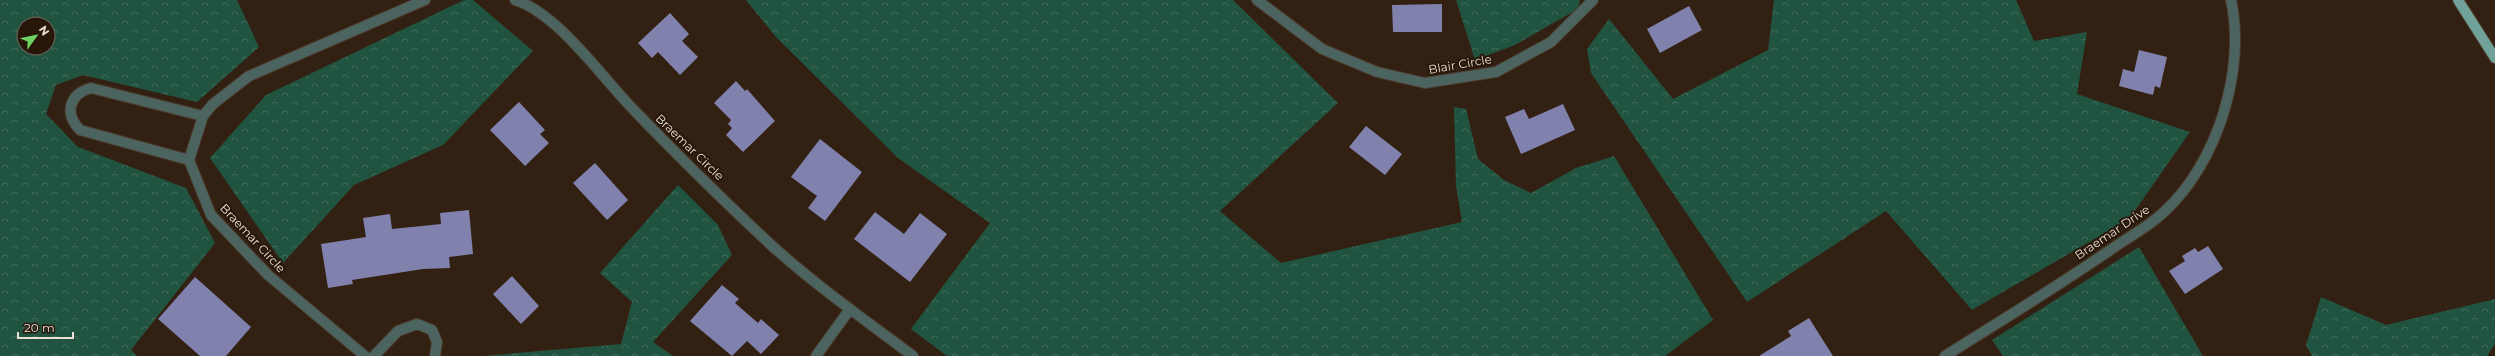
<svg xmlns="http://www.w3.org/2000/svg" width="2495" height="356" font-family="Montserrat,sans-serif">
	<defs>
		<pattern id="forest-crowns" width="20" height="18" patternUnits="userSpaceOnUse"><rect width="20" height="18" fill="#215440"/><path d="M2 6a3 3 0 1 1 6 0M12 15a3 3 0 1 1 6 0" fill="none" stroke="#416c5b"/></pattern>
	</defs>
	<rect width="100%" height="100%" fill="#322112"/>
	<path fill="url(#forest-crowns)" fill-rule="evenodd" d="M 0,0 L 237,0 L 259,47 L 197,102 L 83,75 L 56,85 L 46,114 L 78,147 L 186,188 L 215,243 L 131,350 L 137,356 L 0,356 ZM 24,24 L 48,24 L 48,48 L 24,48 Z
		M 464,0 L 473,0 L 533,51 L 443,145 L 354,185 L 283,263 L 210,158 L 266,95 Z
		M 746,0 L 1233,0 L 1338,103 L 1220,211 L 1281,263 L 1462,222 L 1456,186 L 1454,107 L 1466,109 L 1478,159 L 1504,180 L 1531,193 L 1576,168 L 1614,156 L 1713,320 L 1665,356 L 947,356 L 911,329 L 990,223 L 898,158 L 776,37 Z
		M 1456,0 L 1580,0 L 1578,9 L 1515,45 L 1475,60 Z
		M 1774,0 L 2016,0 L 2034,41 L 2087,32 L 2077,94 L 2190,132 L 2129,219 L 1972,310 L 1886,211 L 1747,302 L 1591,73 L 1587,49 L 1609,19 L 1673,99 L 1768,50 Z
		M 678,185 L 718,225 L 732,255 L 653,342 L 673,356 L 483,356 L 621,344 L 632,302 L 600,273 Z
		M 2139,247 L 2203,356 L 2003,356 L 1992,340 Z
		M 2321,297 L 2386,325 L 2495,299 L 2495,344 L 2487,356 L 2312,356 L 2306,345 Z"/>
	<path fill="#8081ac" d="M 1442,4 L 1442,32 L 1393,32 L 1392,5 Z
		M 1689,6 L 1702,30 L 1660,53 L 1647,29 Z
		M 670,13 L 689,34 L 682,41 L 698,57 L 680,75 L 658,52 L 652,58 L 638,43 Z
		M 2139,50 L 2167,57 L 2160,88 L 2155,86 L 2153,95 L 2119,86 L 2123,69 L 2134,72 Z
		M 736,81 L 745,91 L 747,89 L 775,121 L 743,152 L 726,135 L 732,128 L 728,124 L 731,120 L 714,103 Z
		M 519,102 L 545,130 L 540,134 L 549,143 L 525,166 L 490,130 Z
		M 1563,104 L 1575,130 L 1521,154 L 1505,117 L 1524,109 L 1529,119 Z
		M 1366,126 L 1402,154 L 1385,175 L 1349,147 Z
		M 820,139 L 862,172 L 825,221 L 808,208 L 817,196 L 791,177 Z
		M 595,163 L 628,200 L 607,220 L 573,183 Z
		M 469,210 L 473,254 L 449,257 L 450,268 L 423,269 L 352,280 L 353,284 L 328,288 L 321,244 L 366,237 L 363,218 L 390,214 L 392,229 L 441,224 L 440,213 Z
		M 875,212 L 904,234 L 920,213 L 947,234 L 910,282 L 854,239 Z
		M 2208,246 L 2223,269 L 2185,294 L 2169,271 L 2185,261 L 2182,256 L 2195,248 L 2198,252 Z
		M 512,276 L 539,306 L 521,324 L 493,294 Z
		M 195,277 L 251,327 L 226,356 L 200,356 L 158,319 Z
		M 722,285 L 739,299 L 735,303 L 758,323 L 761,319 L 779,335 L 761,354 L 747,341 L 732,356 L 690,321 Z
		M 1809,318 L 1833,356 L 1759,356 L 1791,336 L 1788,331 Z"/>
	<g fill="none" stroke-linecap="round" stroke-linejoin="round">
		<defs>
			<path id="minor" d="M 515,0 C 557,13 601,76 632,108 C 676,154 723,200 770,244 C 814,284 865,320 913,356
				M 1257,0 L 1322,49 L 1377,72 L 1425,83 L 1496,72 L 1551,42 L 1593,0
				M 189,160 L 80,130 C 64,114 69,94 91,88 L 203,116
				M 365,356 L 268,275 L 211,215 L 189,160 L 203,116 L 213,104 L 249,76 L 425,0
				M 374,356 L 398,331 L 417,324 L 432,330 L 437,342 L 435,356
				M 816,356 L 850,309
				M 1945,356 C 2002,320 2060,285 2116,246 C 2132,235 2151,225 2165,211 C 2218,162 2246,69 2231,0"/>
			<path id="primary" d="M 2458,0 L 2495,58"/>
		</defs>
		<use href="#minor" stroke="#4c3b2d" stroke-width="12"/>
		<use href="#primary" stroke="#4c3b2d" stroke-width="12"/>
		<use href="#minor" stroke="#4c6460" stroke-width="10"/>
		<use href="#primary" stroke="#70a29a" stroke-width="10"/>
	</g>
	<g text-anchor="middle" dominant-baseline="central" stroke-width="4" stroke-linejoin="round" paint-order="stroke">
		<g font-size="12" fill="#eaded5" stroke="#271709">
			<text transform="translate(1460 64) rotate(-10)">Blair Circle</text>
			<text transform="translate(690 147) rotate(44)">Braemar Circle</text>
			<text transform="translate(2112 232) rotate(-34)">Braemar Drive</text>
			<text transform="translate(253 238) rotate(47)">Braemar Circle</text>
		</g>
	</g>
	<g transform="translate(36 36) rotate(57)"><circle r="19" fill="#271709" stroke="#75675b"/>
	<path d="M0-3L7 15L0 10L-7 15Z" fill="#6dd362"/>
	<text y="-6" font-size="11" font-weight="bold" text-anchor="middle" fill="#eaded5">N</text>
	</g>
	<path d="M18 332v6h55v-6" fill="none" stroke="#eaded5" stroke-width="2"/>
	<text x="24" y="332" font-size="12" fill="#eaded5" stroke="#271709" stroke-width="3" paint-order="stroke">20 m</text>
</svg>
